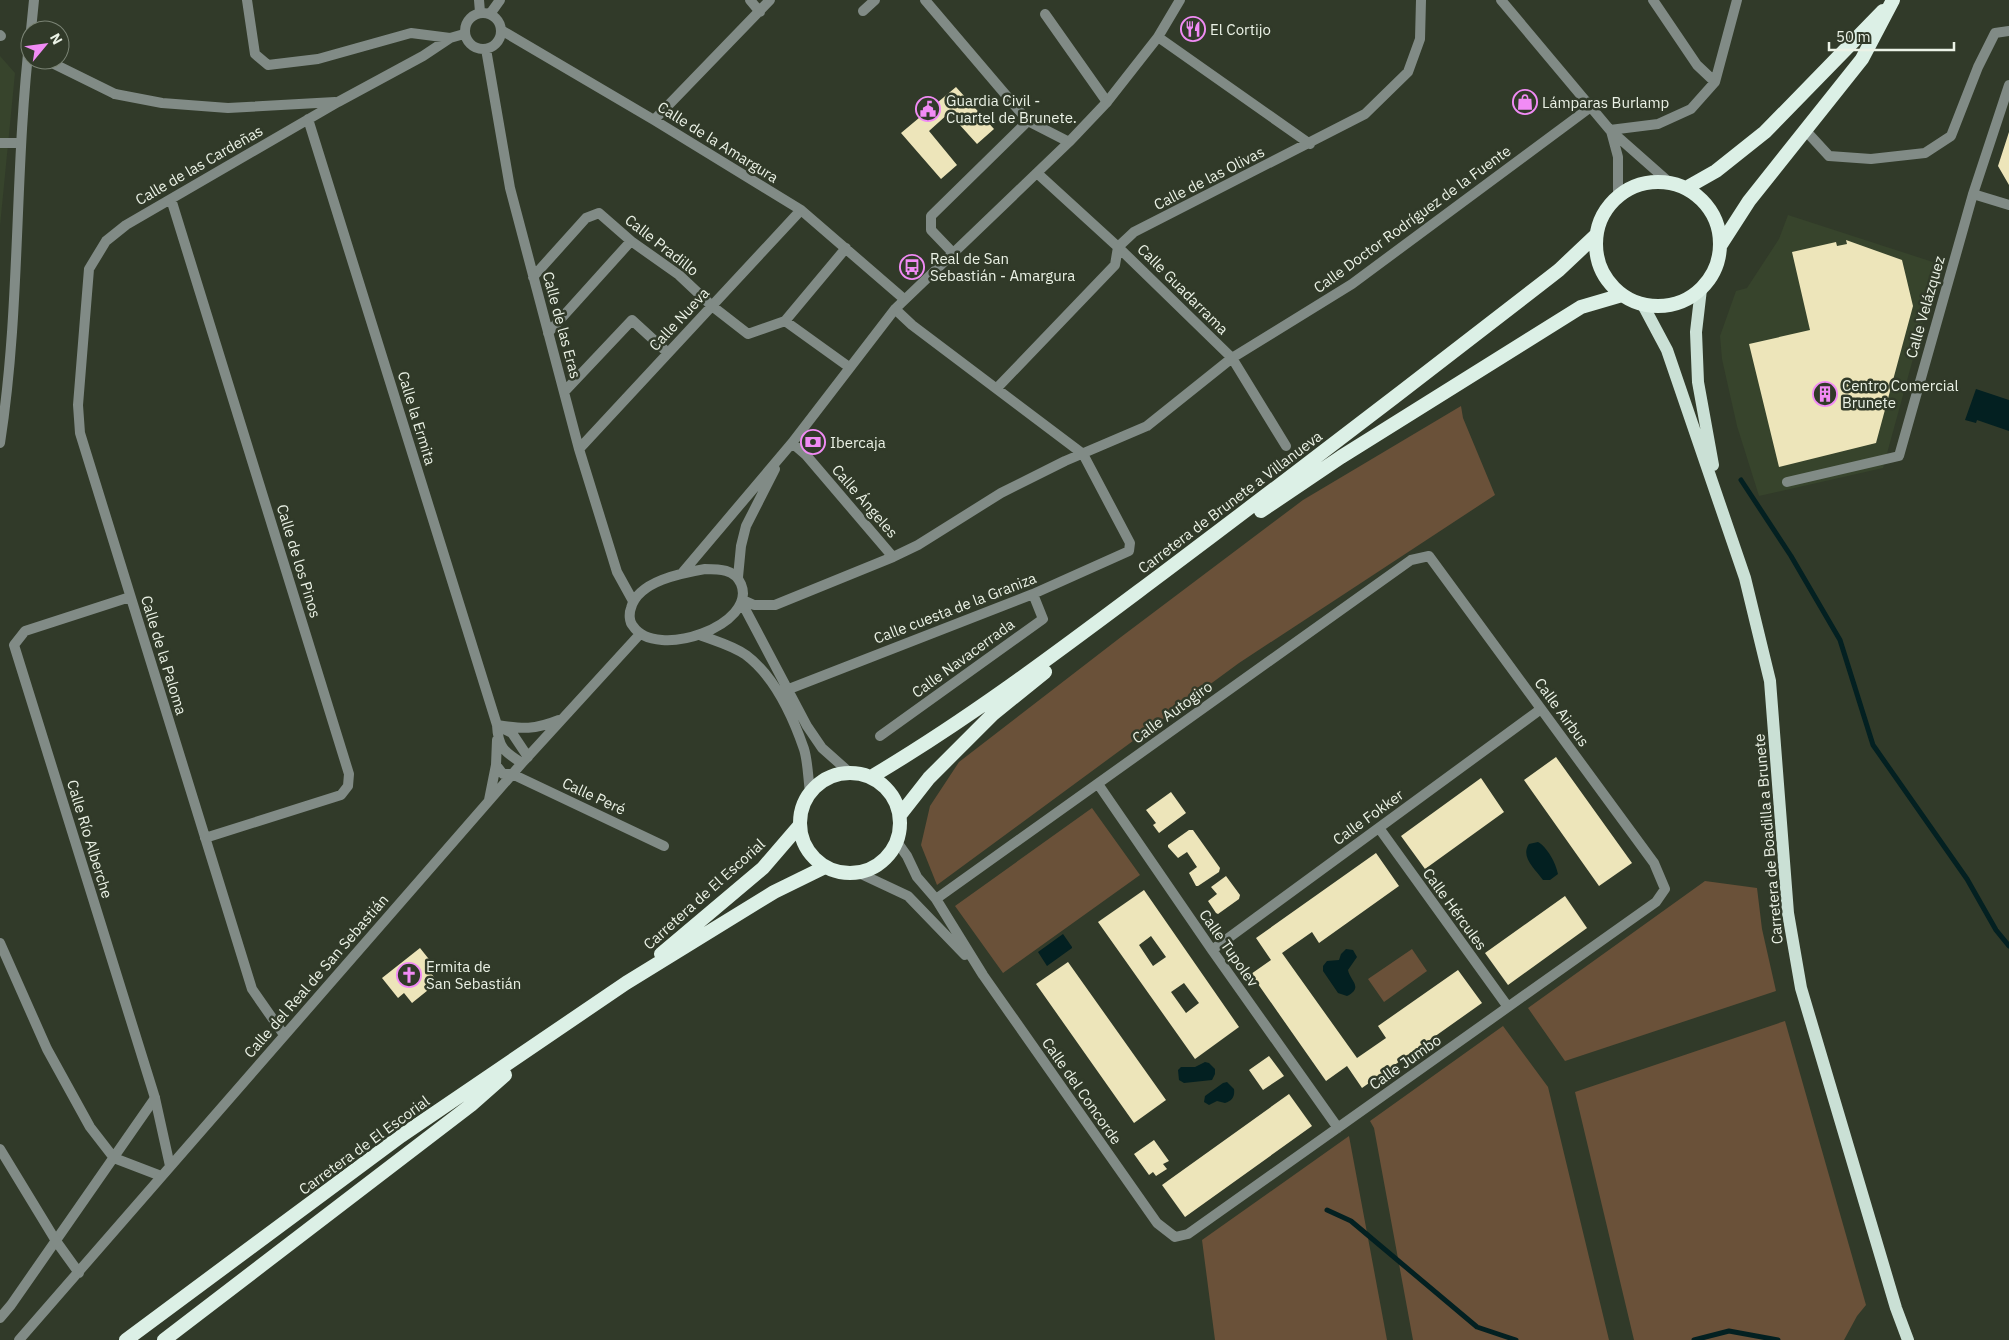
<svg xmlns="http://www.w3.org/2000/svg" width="2009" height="1340" font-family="'IBM Plex Sans',sans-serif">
	<rect width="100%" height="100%" fill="#313a29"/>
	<path fill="#37442c" d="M 0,56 L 15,73 L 0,226 Z
		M 1788,215 L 1939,264 L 1883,468 L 1759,496 L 1737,426 L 1722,359 L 1720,336 L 1736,291 L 1747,288 L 1779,239 Z"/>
	<path fill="#6a5139" d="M 1461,406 L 1463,418 L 1495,495 L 1239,663 L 937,885 L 921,845 L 930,806 L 959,762 L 1121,637 L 1303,500 Z
		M 1092,808 L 1140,875 L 1003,973 L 955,906 Z
		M 1705,881 L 1757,888 L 1762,929 L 1776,991 L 1565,1061 L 1528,1008 Z
		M 1412,949 L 1427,971 L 1384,1002 L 1368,979 Z
		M 1785,1021 L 1866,1305 L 1857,1316 L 1844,1340 L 1634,1340 L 1575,1092 Z
		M 1503,1026 L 1548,1087 L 1609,1340 L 1413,1340 L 1374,1128 L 1370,1121 Z
		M 1349,1136 L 1387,1340 L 1215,1340 L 1202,1240 Z"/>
	<path fill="#032021" d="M 1976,389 L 2009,400 L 2009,431 L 1977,420 L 1976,423 L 1965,420 Z
		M 1538,842 C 1547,847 1556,863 1558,874 L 1550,880 L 1543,880 C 1535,869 1520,857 1529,844 Z
		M 1063,934 L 1072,947 L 1072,948 L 1047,966 L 1038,952 Z
		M 1346,949 L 1353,950 L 1357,957 L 1348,970 C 1350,981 1364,987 1347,996 L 1338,993 L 1323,971 L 1323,966 L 1327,961 L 1339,960 L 1341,954 Z
		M 1205,1062 L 1209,1063 L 1215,1069 L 1215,1074 L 1212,1080 L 1184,1083 L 1179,1080 L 1178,1070 L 1181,1067 L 1195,1067 Z
		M 1227,1082 L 1234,1089 C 1235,1097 1232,1101 1225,1103 L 1217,1101 L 1209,1105 L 1204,1102 L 1205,1096 L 1223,1083 Z"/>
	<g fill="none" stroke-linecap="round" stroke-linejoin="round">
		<path stroke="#032021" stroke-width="5" d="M 1741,480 L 1791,556 L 1840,640 L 1873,745 L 1967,879 L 1996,930 L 2009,946
			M 1327,1210 L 1351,1221 L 1477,1327 L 1516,1340
			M 1694,1340 L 1729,1331 L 1778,1340"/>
	</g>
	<path fill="#ede5ba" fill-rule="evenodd" d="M 956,87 L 994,129 L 977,144 L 949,113 L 929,131 L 957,165 L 941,179 L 901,133 Z
		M 2009,132 L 2009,185 L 1998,166 Z
		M 1846,240 L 1902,260 L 1913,306 L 1876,443 L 1779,467 L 1749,344 L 1810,330 L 1792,252 L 1836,242 L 1837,246 L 1847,244 Z
		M 1556,757 L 1632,863 L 1599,886 L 1524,780 Z
		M 1481,778 L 1504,812 L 1425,869 L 1401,836 Z
		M 1171,792 L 1186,813 L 1159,833 L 1153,825 L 1156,823 L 1146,810 Z
		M 1189,830 L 1193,830 L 1220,868 L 1219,872 L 1198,886 L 1196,886 L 1189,873 L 1197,867 L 1187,852 L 1178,858 L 1168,847 L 1168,845 Z
		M 1376,853 L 1399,886 L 1319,943 L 1312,932 L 1282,953 L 1357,1058 L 1386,1038 L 1378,1026 L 1458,970 L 1482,1003 L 1362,1088 L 1347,1066 L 1326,1081 L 1251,974 L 1271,960 L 1256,938 Z
		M 1226,876 L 1240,895 L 1239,899 L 1218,914 L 1216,913 L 1208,901 L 1217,894 L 1211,887 Z
		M 1144,890 L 1239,1027 L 1195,1059 L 1098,922 ZM 1151,936 L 1166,957 L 1153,966 L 1139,945 ZM 1184,983 L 1199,1003 L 1186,1013 L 1171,992 Z
		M 1565,896 L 1587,928 L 1508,985 L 1485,953 Z
		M 420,948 L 436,968 L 430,972 L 438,982 L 412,1003 L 404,993 L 398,998 L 382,978 Z
		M 1068,962 L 1166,1100 L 1134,1123 L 1036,984 Z
		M 1269,1056 L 1284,1076 L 1263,1090 L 1249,1070 Z
		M 1289,1094 L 1312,1126 L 1185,1217 L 1162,1185 Z
		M 1154,1140 L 1169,1161 L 1163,1164 L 1167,1169 L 1156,1176 L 1153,1172 L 1149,1175 L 1134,1154 Z"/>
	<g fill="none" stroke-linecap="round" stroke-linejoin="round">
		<path stroke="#818b86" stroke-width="10" d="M 0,35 L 1,36
			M 46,60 L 115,94
			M 1806,131 L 1829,156 L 1871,159 L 1925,153 L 1951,136 L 1978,67 L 1995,33 L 2009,31
			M 0,143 L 21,143
			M 953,253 L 931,230 L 931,216 L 1028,121
			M 0,943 L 47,1049 L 90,1127 L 114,1158 L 161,1176
			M 0,1318 L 11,1305 L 155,1098"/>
		<path stroke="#818b86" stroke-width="10" d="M 1045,14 L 1107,102"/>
		<path stroke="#818b86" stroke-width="10" d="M 247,0 L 255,54 L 268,65 L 318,59 L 411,33 L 450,38 L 464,34
			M 479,0 L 480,12
			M 750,0 L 760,12
			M 925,0 L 1028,121 L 1069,142
			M 1501,0 L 1610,130 L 1670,183
			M 1653,0 L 1697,65 L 1715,82
			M 863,11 L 875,0
			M465 31a18 18 0 1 1 36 0a18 18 0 1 1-36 0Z
			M 490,14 L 500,0
			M 501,30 L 654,120 L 801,210 L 904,299
			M 1158,37 L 1310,144
			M 486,49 L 510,188 L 579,449 L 617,572 L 633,601
			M 115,94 L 162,103 L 228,108 L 335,102
			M 308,119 L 497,725 C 498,747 504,752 522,763
			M 654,120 L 770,0
			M 1610,130 L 1658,124 L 1691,109 L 1715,82 L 1737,0
			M 1611,131 L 1618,157 L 1618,196
			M 1037,173 L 1118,247 L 1232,358 L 1286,446
			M 1973,194 L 2009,205
			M 171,199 L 349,774 L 348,786 L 341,795 L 205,838
			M 533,277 L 586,218 L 599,213 L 631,241 L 679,275 L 712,306 L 748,334 L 785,321 L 846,248
			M 785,321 L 849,367
			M 548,333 L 631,241
			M 997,388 L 1115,265 L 1118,247 L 1134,232 L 1365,114 L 1408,72 L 1420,39 L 1421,0
			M 564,392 L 632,320 L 668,353
			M 792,443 L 806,455 L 893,557
			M 579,449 L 801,210
			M 1787,482 L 1899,456 L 1973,194 L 2009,85
			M 705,569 C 719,569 735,569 741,584 C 758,625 656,661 633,626 C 629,622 629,613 631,608 C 638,581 682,573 705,569 Z
			M 683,572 L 792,443 L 895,309 L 1069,142 L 1107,102 L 1158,37 L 1180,0
			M 738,577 L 741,546 L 746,526 L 775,469
			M 130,597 L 25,631 L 14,645 L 155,1098 L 170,1166
			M 743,600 L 754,605 L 775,605 L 893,557 L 918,545 L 1001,493 L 1065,461 L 1147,426 L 1232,358 L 1352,284 L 1592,106
			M 742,603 L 807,726 L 822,748 L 849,772
			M 700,635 C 715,641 732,645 746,655 C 774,676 793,717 804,749 C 808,762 808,778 810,792
			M 789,689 L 1033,594 L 1129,551 L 1130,543 L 1083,454 L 912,325 L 895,309
			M 497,725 C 523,729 534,730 559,720
			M 502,728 L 512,733 L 528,757
			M 880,736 L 1043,619 L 1033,594
			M 496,765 L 503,774 L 512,774 L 664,846
			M 1098,784 L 1212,950 L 1338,1128
			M 489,800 L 496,765 L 497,740
			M 1379,828 L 1508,1007
			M 897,842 L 907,856 L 917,877 L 936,899 L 983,975 L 1157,1223 L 1175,1237 L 1188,1234 L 1656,902 L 1665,889 L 1654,863 L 1429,556 L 1411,560 L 936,899
			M 859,873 L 908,896 L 965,955
			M 1212,950 L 1541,709
			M 284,1035 L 252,989 L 80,433 L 78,405 L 89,269 L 106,241 L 126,225 L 338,102 L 423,56 L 450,38
			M 0,1149 L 56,1241 L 79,1273
			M 19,1340 L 522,763 L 640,634"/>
		<path stroke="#818b86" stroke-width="10" d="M 31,30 L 34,0
			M 0,443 C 21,309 14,171 30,36"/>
		<path stroke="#cae0d5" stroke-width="12" d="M 1701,289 L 1696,332 L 1698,382 L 1713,465
			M 1643,305 L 1667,350 L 1745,578 L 1770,681 L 1788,913 L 1801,988 L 1896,1308 L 1908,1340"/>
		<path stroke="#dcf0e6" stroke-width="14" d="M1596 244a62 62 0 1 1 124 0a62 62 0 1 1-124 0Z
			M 1686,188 L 1716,171 L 1765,132 L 1883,11
			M 1720,246 L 1749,201 L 1862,59 L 1893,0
			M 1261,511 L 1341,457 L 1581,307 L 1622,295
			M800 823a50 50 0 1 1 100 0a50 50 0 1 1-100 0Z
			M 871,777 C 974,716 1068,644 1163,573 C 1296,473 1428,372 1559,270 L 1596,235
			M 900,815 L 929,778 L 993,714 L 1045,672
			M 661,954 L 763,868 L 800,825
			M 126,1340 L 401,1136 L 626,983 L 774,892 L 825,867
			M 164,1340 L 471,1105 L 505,1075"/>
	</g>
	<defs>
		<symbol id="restaurant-ring" viewBox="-11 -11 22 22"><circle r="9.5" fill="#313a29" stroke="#f18bf5" stroke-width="1.5"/><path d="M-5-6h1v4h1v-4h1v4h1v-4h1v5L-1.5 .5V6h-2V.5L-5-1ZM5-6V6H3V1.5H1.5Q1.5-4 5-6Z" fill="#f18bf5"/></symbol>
		<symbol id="shop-ring" viewBox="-11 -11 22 22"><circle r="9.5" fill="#313a29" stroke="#f18bf5" stroke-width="1.5"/><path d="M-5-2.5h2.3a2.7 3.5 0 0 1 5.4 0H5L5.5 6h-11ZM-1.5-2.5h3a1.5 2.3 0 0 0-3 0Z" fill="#f18bf5"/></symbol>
		<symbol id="civic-ring" viewBox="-11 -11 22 22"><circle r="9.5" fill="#313a29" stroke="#f18bf5" stroke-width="1.5"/><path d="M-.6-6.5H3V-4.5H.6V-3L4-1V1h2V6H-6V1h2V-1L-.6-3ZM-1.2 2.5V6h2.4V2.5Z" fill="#f18bf5"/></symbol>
		<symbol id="bus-ring" viewBox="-11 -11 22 22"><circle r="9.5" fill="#313a29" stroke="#f18bf5" stroke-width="1.5"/><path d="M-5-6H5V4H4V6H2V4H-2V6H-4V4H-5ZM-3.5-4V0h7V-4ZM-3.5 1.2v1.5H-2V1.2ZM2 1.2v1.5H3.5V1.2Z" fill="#f18bf5"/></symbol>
		<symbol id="building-ring" viewBox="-11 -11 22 22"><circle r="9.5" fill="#313a29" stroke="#f18bf5" stroke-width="1.5"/><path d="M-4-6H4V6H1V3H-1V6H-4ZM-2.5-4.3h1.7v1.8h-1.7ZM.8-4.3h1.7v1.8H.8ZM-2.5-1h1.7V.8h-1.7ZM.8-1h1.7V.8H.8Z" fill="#f18bf5"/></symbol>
		<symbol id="bank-ring" viewBox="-11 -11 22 22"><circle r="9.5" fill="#313a29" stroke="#f18bf5" stroke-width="1.5"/><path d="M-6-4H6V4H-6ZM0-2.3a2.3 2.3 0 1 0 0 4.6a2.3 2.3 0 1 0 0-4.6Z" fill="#f18bf5"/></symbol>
		<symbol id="church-ring" viewBox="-11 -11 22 22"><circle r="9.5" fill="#313a29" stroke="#f18bf5" stroke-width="1.5"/><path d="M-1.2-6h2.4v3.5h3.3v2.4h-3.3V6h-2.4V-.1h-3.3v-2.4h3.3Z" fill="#f18bf5"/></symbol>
	</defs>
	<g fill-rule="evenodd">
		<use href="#restaurant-ring" x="1179" y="15" width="28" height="28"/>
		<use href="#shop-ring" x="1511" y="88" width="28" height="28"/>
		<use href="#civic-ring" x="914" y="95" width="28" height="28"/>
		<use href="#bus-ring" x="898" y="253" width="28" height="28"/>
		<use href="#building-ring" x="1811" y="380" width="28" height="28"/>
		<use href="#bank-ring" x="799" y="428" width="28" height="28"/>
		<use href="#church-ring" x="395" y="961" width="28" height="28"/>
	</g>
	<g text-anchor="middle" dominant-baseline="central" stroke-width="5" stroke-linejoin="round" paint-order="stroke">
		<g font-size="15" fill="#ebf2e6" stroke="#313a29" text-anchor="start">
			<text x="1210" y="29">El Cortijo</text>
			<text x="946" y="100">Guardia Civil -<tspan x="946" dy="17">Cuartel de Brunete.</tspan></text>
			<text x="1542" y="102">Lámparas Burlamp</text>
			<text x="930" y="258">Real de San<tspan x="930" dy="17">Sebastián - Amargura</tspan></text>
			<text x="1842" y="385">Centro Comercial<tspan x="1842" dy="17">Brunete</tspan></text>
			<text x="830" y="442">Ibercaja</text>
			<text x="426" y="966">Ermita de<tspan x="426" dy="17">San Sebastián</tspan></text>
		</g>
		<g font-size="15" fill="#ebf2e6" stroke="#313a29">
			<text transform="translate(718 142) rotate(32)">Calle de la Amargura</text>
			<text transform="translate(199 165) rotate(-30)">Calle de las Cardeñas</text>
			<text transform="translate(1209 178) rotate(-27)">Calle de las Olivas</text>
			<text transform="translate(1412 219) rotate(-36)">Calle Doctor Rodríguez de la Fuente</text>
			<text transform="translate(662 245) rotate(38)">Calle Pradillo</text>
			<text transform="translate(1183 289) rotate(45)">Calle Guadarrama</text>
			<text transform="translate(1925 307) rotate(-74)">Calle Velázquez</text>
			<text transform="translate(679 319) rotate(-47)">Calle Nueva</text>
			<text transform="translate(562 325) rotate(75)">Calle de las Eras</text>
			<text transform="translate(417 418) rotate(73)">Calle la Ermita</text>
			<text transform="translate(865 501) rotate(49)">Calle Ángeles</text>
			<text transform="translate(1230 502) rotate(-37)">Carretera de Brunete a Villanueva</text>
			<text transform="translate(299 561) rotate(73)">Calle de los Pinos</text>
			<text transform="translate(955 608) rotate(-21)">Calle cuesta de la Graniza</text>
			<text transform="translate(164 655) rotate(73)">Calle de la Paloma</text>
			<text transform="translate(963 658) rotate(-36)">Calle Navacerrada</text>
			<text transform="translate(1172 712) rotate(-36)">Calle Autogiro</text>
			<text transform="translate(1562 712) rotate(54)">Calle Airbus</text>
			<text transform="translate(594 796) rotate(25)">Calle Peré</text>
			<text transform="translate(1368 817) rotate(-36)">Calle Fokker</text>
			<text transform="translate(90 839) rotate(73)">Calle Río Alberche</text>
			<text transform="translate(1768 839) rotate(-95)">Carretera de Boadilla a Brunete</text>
			<text transform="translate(704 894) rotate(-42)">Carretera de El Escorial</text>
			<text transform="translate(1455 909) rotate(54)">Calle Hércules</text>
			<text transform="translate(1229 948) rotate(55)">Calle Tupolev</text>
			<text transform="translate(316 976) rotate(-49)">Calle del Real de San Sebastián</text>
			<text transform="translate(1405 1062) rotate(-35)">Calle Jumbo</text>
			<text transform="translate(1082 1091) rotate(55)">Calle del Concorde</text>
			<text transform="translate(364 1145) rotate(-36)">Carretera de El Escorial</text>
		</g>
	</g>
	<g transform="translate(45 45) rotate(61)"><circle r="24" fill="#313a29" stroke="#7b8475"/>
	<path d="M0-4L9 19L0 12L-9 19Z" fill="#f18bf5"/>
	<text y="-8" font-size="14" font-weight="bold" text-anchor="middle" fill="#ebf2e6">N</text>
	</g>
	<path d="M1829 42v8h125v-8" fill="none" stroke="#ebf2e6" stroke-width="2.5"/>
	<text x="1836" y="42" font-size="15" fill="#ebf2e6" stroke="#313a29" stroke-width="4" paint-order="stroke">50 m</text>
</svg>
